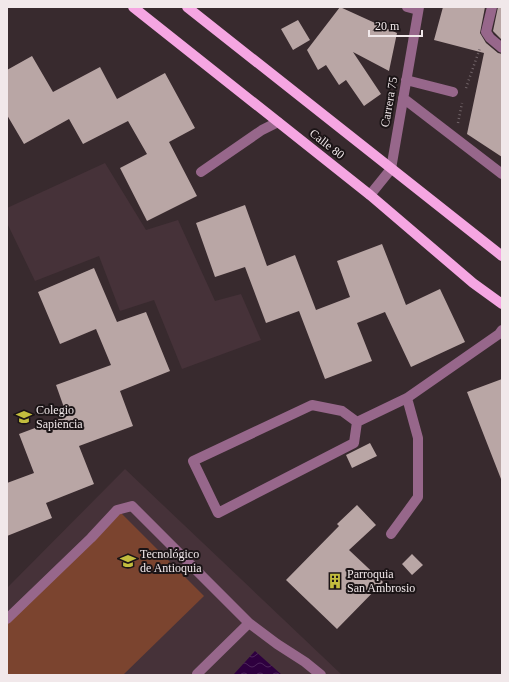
<svg xmlns="http://www.w3.org/2000/svg" width="509" height="682" font-family="'Times New Roman',serif">
	<defs>
		<pattern id="water-waves" width="16" height="10" patternUnits="userSpaceOnUse"><rect width="16" height="10" fill="#2e003f"/><path d="M0 5q4-4 8 0t8 0" fill="none" stroke="#4d255b"/></pattern>
	</defs>
	<rect width="100%" height="100%" fill="#382a2e"/>
	<path fill="#463239" d="M 105,163 L 146,230 L 178,220 L 215,301 L 241,294 L 261,340 L 182,369 L 154,300 L 120,311 L 99,256 L 35,281 L 7,223 L 7,208 Z
		M 125,469 L 342,675 L 7,675 L 7,588 Z"/>
	<path fill="#7b442f" d="M 119,511 L 204,596 L 123,675 L 7,675 L 7,621 Z"/>
	<path fill="url(#water-waves)" d="M 255,651 L 282,675 L 235,675 L 234,674 Z"/>
	<path fill="#b9a6a5" d="M 340,7 L 397,33 L 389,71 L 353,52 L 381,94 L 364,106 L 346,80 L 339,85 L 326,65 L 318,70 L 307,50 Z
		M 443,7 L 485,7 L 480,33 L 486,43 L 498,53 L 502,54 L 502,157 L 467,134 L 484,53 L 434,40 Z
		M 498,7 L 502,7 L 502,40 L 493,31 Z
		M 298,20 L 310,40 L 293,50 L 281,29 Z
		M 32,56 L 53,92 L 100,67 L 117,99 L 165,73 L 195,128 L 169,142 L 197,196 L 147,221 L 120,168 L 147,154 L 128,121 L 83,144 L 69,119 L 24,144 L 7,115 L 7,70 Z
		M 245,205 L 267,266 L 295,255 L 316,310 L 350,297 L 337,261 L 382,244 L 406,305 L 440,289 L 465,342 L 411,367 L 385,312 L 357,323 L 372,361 L 325,379 L 299,311 L 266,323 L 245,267 L 215,277 L 196,223 Z
		M 94,268 L 117,322 L 146,312 L 170,371 L 120,391 L 133,426 L 79,446 L 94,484 L 46,503 L 52,518 L 7,536 L 7,483 L 34,473 L 19,434 L 67,416 L 56,385 L 111,365 L 96,329 L 60,344 L 38,292 Z
		M 502,379 L 502,479 L 501,479 L 467,392 Z
		M 370,443 L 377,456 L 352,468 L 346,455 Z
		M 357,505 L 376,525 L 349,550 L 383,582 L 337,629 L 286,580 L 339,526 L 337,524 Z
		M 412,554 L 423,565 L 412,575 L 402,564 Z"/>
	<g fill="none" stroke-linecap="round" stroke-linejoin="round">
		<path stroke="#716468" stroke-width="2.5" stroke-dasharray="1 3" stroke-linecap="butt" d="M 466,88 L 480,48
			M 458,123 L 462,103"/>
		<path stroke="#97678b" stroke-width="10" d="M 407,7 L 418,10
			M 492,7 L 486,32 L 490,38 L 502,48
			M 406,80 L 453,92
			M 403,98 L 502,174
			M 201,172 L 262,130 L 278,122
			M 370,195 L 391,169 L 419,7
			M 357,422 L 354,443 L 218,513 L 193,461 L 312,405 L 342,411 L 357,422 L 407,398 L 499,334 L 502,330
			M 391,534 L 418,497 L 418,438 L 407,398
			M 7,619 L 91,538 L 117,510 L 132,506 L 249,623 L 277,644 L 305,662 L 321,675
			M 197,674 L 249,623"/>
		<path stroke="#f5a6e2" stroke-width="10" d="M 133,7 L 370,195 L 473,283 L 502,304
			M 187,7 L 502,256"/>
	</g>
	<defs>
		<symbol id="school-bare" viewBox="-9 -9 18 18"><path d="M0-5L7-2L0 1L-7-2ZM-4 1L0 2.5L4 1V4Q0 6-4 4Z" fill="#c3bd3e" stroke="#1b1416" stroke-width="2.5" paint-order="stroke"/></symbol>
		<symbol id="university-bare" viewBox="-9 -9 18 18"><path d="M0-5L7-2L0 1L-7-2ZM-4 1L0 2.5L4 1V4Q0 6-4 4Z" fill="#c3bd3e" stroke="#1b1416" stroke-width="2.5" paint-order="stroke"/></symbol>
		<symbol id="building-bare" viewBox="-9 -9 18 18"><path d="M-4-6H4V6H1V3H-1V6H-4ZM-2.5-4.3h1.7v1.8h-1.7ZM.8-4.3h1.7v1.8H.8ZM-2.5-1h1.7V.8h-1.7ZM.8-1h1.7V.8H.8Z" fill="#c3bd3e" stroke="#1b1416" stroke-width="2.5" paint-order="stroke"/></symbol>
	</defs>
	<g fill-rule="evenodd">
		<use href="#school-bare" x="13" y="406" width="22" height="22"/>
		<use href="#university-bare" x="117" y="550" width="22" height="22"/>
		<use href="#building-bare" x="324" y="570" width="22" height="22"/>
	</g>
	<g text-anchor="middle" dominant-baseline="central" stroke-width="4" stroke-linejoin="round" paint-order="stroke">
		<g font-size="12" fill="#f1e8ea" stroke="#1b1416">
			<text transform="translate(389 102) rotate(-80)">Carrera 75</text>
			<text transform="translate(327 144) rotate(38)">Calle 80</text>
		</g>
		<g font-size="12" fill="#f1e8ea" stroke="#1b1416" text-anchor="start">
			<text x="36" y="410">Colegio<tspan x="36" dy="14">Sapiencia</tspan></text>
			<text x="140" y="554">Tecnológico<tspan x="140" dy="14">de Antioquia</tspan></text>
			<text x="347" y="574">Parroquia<tspan x="347" dy="14">San Ambrosio</tspan></text>
		</g>
	</g>
	<rect width="509" height="682" fill="none" stroke="#f1e8ea" stroke-width="16"/>
	<path d="M369 30v6h53v-6" fill="none" stroke="#f1e8ea" stroke-width="2"/>
	<text x="375" y="30" font-size="12" fill="#f1e8ea" stroke="#1b1416" stroke-width="3" paint-order="stroke">20 m</text>
</svg>
